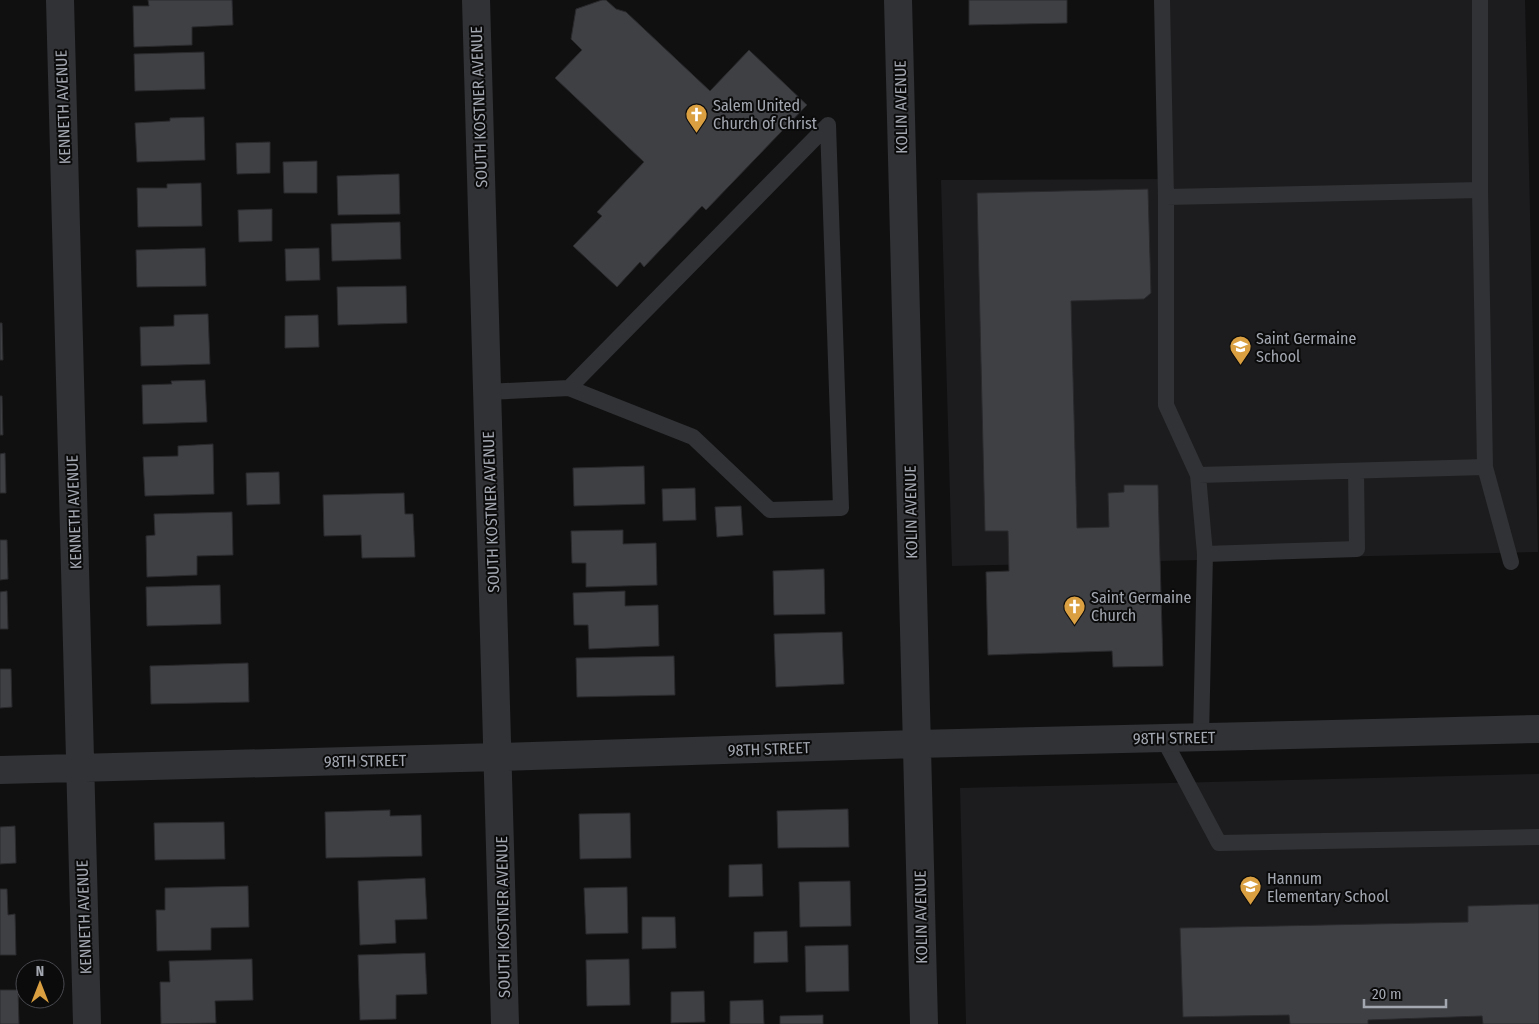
<svg xmlns="http://www.w3.org/2000/svg" width="1539" height="1024" font-family="'Fira Sans Condensed',sans-serif">
	<rect width="100%" height="100%" fill="#101011"/>
	<path fill="#1c1c1e" d="M 1162,0 L 1525,0 L 1538,552 L 952,566 L 941,180 L 1166,179 Z
		M 1539,774 L 1539,1024 L 966,1024 L 960,788 Z"/>
	<path fill="#3f4044" stroke="#2a2a2d" d="M 148,0 L 232,0 L 233,25 L 192,27 L 192,45 L 134,47 L 133,6 L 149,6 Z
		M 602,0 L 606,0 L 616,9 L 626,12 L 710,91 L 749,50 L 807,105 L 706,210 L 702,206 L 644,267 L 640,262 L 617,287 L 573,246 L 602,216 L 597,212 L 644,162 L 555,78 L 582,50 L 571,39 L 576,9 Z
		M 969,0 L 1067,0 L 1067,23 L 969,25 Z
		M 204,52 L 205,89 L 135,91 L 134,54 Z
		M 204,117 L 205,160 L 137,162 L 135,123 L 170,121 L 170,118 Z
		M 270,142 L 270,173 L 237,174 L 236,143 Z
		M 317,161 L 317,193 L 284,193 L 283,162 Z
		M 399,174 L 400,214 L 338,215 L 337,176 Z
		M 201,183 L 202,226 L 138,227 L 137,188 L 167,188 L 167,184 Z
		M 1148,189 L 1151,293 L 1144,299 L 1071,301 L 1077,528 L 1109,527 L 1108,493 L 1124,492 L 1124,485 L 1158,485 L 1163,666 L 1113,667 L 1112,651 L 988,655 L 986,572 L 1009,571 L 1008,531 L 985,531 L 977,193 Z
		M 272,209 L 272,241 L 239,242 L 238,210 Z
		M 400,222 L 401,259 L 332,261 L 331,224 Z
		M 205,248 L 206,286 L 137,287 L 136,250 Z
		M 319,248 L 320,280 L 286,281 L 285,249 Z
		M 406,286 L 407,323 L 338,325 L 337,287 Z
		M 208,314 L 210,364 L 141,366 L 140,327 L 174,326 L 174,315 Z
		M 318,315 L 319,347 L 285,348 L 285,316 Z
		M 0,323 L 2,323 L 3,360 L 0,360 Z
		M 205,380 L 207,422 L 143,424 L 142,385 L 172,384 L 171,381 Z
		M 0,396 L 2,396 L 3,435 L 0,435 Z
		M 213,444 L 214,494 L 145,496 L 143,457 L 178,456 L 178,446 Z
		M 5,453 L 6,493 L 0,493 L 0,454 Z
		M 644,466 L 645,504 L 574,506 L 573,468 Z
		M 279,472 L 280,504 L 247,505 L 246,473 Z
		M 695,488 L 696,520 L 663,521 L 662,489 Z
		M 404,493 L 405,514 L 413,514 L 415,557 L 362,558 L 361,535 L 324,536 L 323,495 Z
		M 741,506 L 743,535 L 717,537 L 715,507 Z
		M 232,512 L 233,555 L 197,556 L 197,575 L 147,577 L 146,536 L 155,535 L 154,514 Z
		M 623,530 L 623,544 L 656,543 L 657,585 L 586,587 L 586,563 L 572,563 L 571,531 Z
		M 0,540 L 7,540 L 8,579 L 0,580 Z
		M 824,569 L 825,614 L 774,615 L 773,571 Z
		M 220,585 L 221,624 L 147,626 L 146,587 Z
		M 7,591 L 8,629 L 0,629 L 0,592 Z
		M 625,591 L 625,606 L 658,605 L 659,646 L 589,649 L 588,625 L 574,625 L 573,593 Z
		M 842,632 L 844,684 L 776,687 L 774,634 Z
		M 674,656 L 675,695 L 577,697 L 576,658 Z
		M 248,663 L 249,702 L 151,704 L 150,666 Z
		M 0,669 L 11,669 L 12,707 L 0,708 Z
		M 848,809 L 849,847 L 778,848 L 777,811 Z
		M 390,810 L 390,816 L 421,815 L 422,856 L 326,858 L 325,812 Z
		M 630,813 L 631,858 L 580,859 L 579,814 Z
		M 224,822 L 225,859 L 155,860 L 154,823 Z
		M 15,826 L 16,863 L 0,864 L 0,827 Z
		M 762,864 L 763,896 L 729,897 L 729,865 Z
		M 425,878 L 427,919 L 395,920 L 396,943 L 360,945 L 358,881 Z
		M 850,881 L 851,926 L 800,927 L 799,882 Z
		M 248,886 L 249,927 L 211,928 L 211,950 L 157,951 L 156,910 L 165,910 L 165,888 Z
		M 627,887 L 628,933 L 586,934 L 584,888 Z
		M 0,889 L 7,889 L 8,915 L 15,914 L 16,955 L 0,955 Z
		M 1539,904 L 1539,1024 L 1483,1024 L 1482,1016 L 1368,1020 L 1368,1024 L 1290,1024 L 1289,1015 L 1183,1017 L 1180,928 L 1468,922 L 1468,906 Z
		M 642,917 L 675,917 L 676,948 L 642,949 Z
		M 787,931 L 788,962 L 754,963 L 754,932 Z
		M 848,945 L 849,991 L 806,992 L 805,946 Z
		M 425,953 L 427,994 L 396,995 L 396,1019 L 360,1020 L 358,955 Z
		M 252,959 L 253,1000 L 215,1001 L 216,1023 L 161,1024 L 160,982 L 170,982 L 169,961 Z
		M 629,959 L 630,1005 L 587,1006 L 586,960 Z
		M 0,990 L 18,990 L 19,1024 L 0,1024 Z
		M 704,991 L 705,1022 L 671,1023 L 671,992 Z
		M 763,1000 L 764,1024 L 730,1024 L 730,1001 Z
		M 823,1015 L 823,1024 L 780,1024 L 780,1016 Z"/>
	<g fill="none" stroke-linecap="round" stroke-linejoin="round">
		<path stroke="#313235" stroke-width="16" d="M 1162,0 L 1166,197 L 1166,405 L 1198,475 L 1205,554 L 1201,737
			M 1480,190 L 1485,467 L 1511,562
			M 1166,197 L 1480,190 L 1480,0
			M 569,388 L 828,125
			M 487,392 L 569,388 L 693,437 L 770,510 L 841,508 L 828,125
			M 1198,475 L 1485,467
			M 1205,554 L 1357,549 L 1356,471
			M 1163,738 L 1219,843 L 1539,837"/>
		<path stroke="#313235" stroke-width="28" d="M 60,0 L 87,1024
			M 476,0 L 505,1024
			M 898,0 L 924,1024
			M 0,770 L 499,757 L 917,744 L 1539,729"/>
	</g>
	<defs>
		<symbol id="church-pin" viewBox="-11 -11 22 30"><path d="M0 17L-7.5 6A9.5 9.5 0 1 1 7.5 6Z" fill="#d99f40" stroke="#0b0b0c"/><path d="M-1.2-6h2.4v3.5h3.3v2.4h-3.3V6h-2.4V-.1h-3.3v-2.4h3.3Z" fill="#fff"/></symbol>
		<symbol id="school-pin" viewBox="-11 -11 22 30"><path d="M0 17L-7.5 6A9.5 9.5 0 1 1 7.5 6Z" fill="#d99f40" stroke="#0b0b0c"/><path d="M0-5L7-2L0 1L-7-2ZM-4 1L0 2.5L4 1V4Q0 6-4 4Z" fill="#fff"/></symbol>
	</defs>
	<g fill-rule="evenodd">
		<use href="#church-pin" x="684" y="102" width="25" height="34"/>
		<use href="#school-pin" x="1228" y="334" width="25" height="34"/>
		<use href="#church-pin" x="1062" y="594" width="25" height="34"/>
		<use href="#school-pin" x="1238" y="874" width="25" height="34"/>
	</g>
	<g text-anchor="middle" dominant-baseline="central" stroke-width="4" stroke-linejoin="round" paint-order="stroke">
		<g font-size="16" fill="#a3a7b0" stroke="#0b0b0c" text-anchor="start">
			<text x="713" y="105">Salem United<tspan x="713" dy="18">Church of Christ</tspan></text>
			<text x="1256" y="338">Saint Germaine<tspan x="1256" dy="18">School</tspan></text>
			<text x="1091" y="597">Saint Germaine<tspan x="1091" dy="18">Church</tspan></text>
			<text x="1267" y="878">Hannum<tspan x="1267" dy="18">Elementary School</tspan></text>
		</g>
		<g font-size="16" fill="#a3a7b0" stroke="#0b0b0c">
			<text transform="translate(63 107) rotate(-92)">KENNETH AVENUE</text>
			<text transform="translate(479 107) rotate(-92)">SOUTH KOSTNER AVENUE</text>
			<text transform="translate(901 107) rotate(-91)">KOLIN AVENUE</text>
			<text transform="translate(74 512) rotate(-92)">KENNETH AVENUE</text>
			<text transform="translate(491 512) rotate(-92)">SOUTH KOSTNER AVENUE</text>
			<text transform="translate(911 512) rotate(-91)">KOLIN AVENUE</text>
			<text transform="translate(1174 738) rotate(-1)">98TH STREET</text>
			<text transform="translate(769 749) rotate(-2)">98TH STREET</text>
			<text transform="translate(365 761) rotate(-1)">98TH STREET</text>
			<text transform="translate(84 917) rotate(-92)">KENNETH AVENUE</text>
			<text transform="translate(503 917) rotate(-91)">SOUTH KOSTNER AVENUE</text>
			<text transform="translate(921 917) rotate(-91)">KOLIN AVENUE</text>
		</g>
	</g>
	<g transform="translate(40 984)"><circle r="24" fill="#0b0b0c" stroke="#48494e"/>
	<path d="M0-4L9 19L0 12L-9 19Z" fill="#d99f40"/>
	<text y="-8" font-size="14" font-weight="bold" text-anchor="middle" fill="#a3a7b0">N</text>
	</g>
	<path d="M1364 999v8h82v-8" fill="none" stroke="#a3a7b0" stroke-width="2.5"/>
	<text x="1372" y="999" font-size="15" fill="#a3a7b0" stroke="#0b0b0c" stroke-width="4" paint-order="stroke">20 m</text>
</svg>
